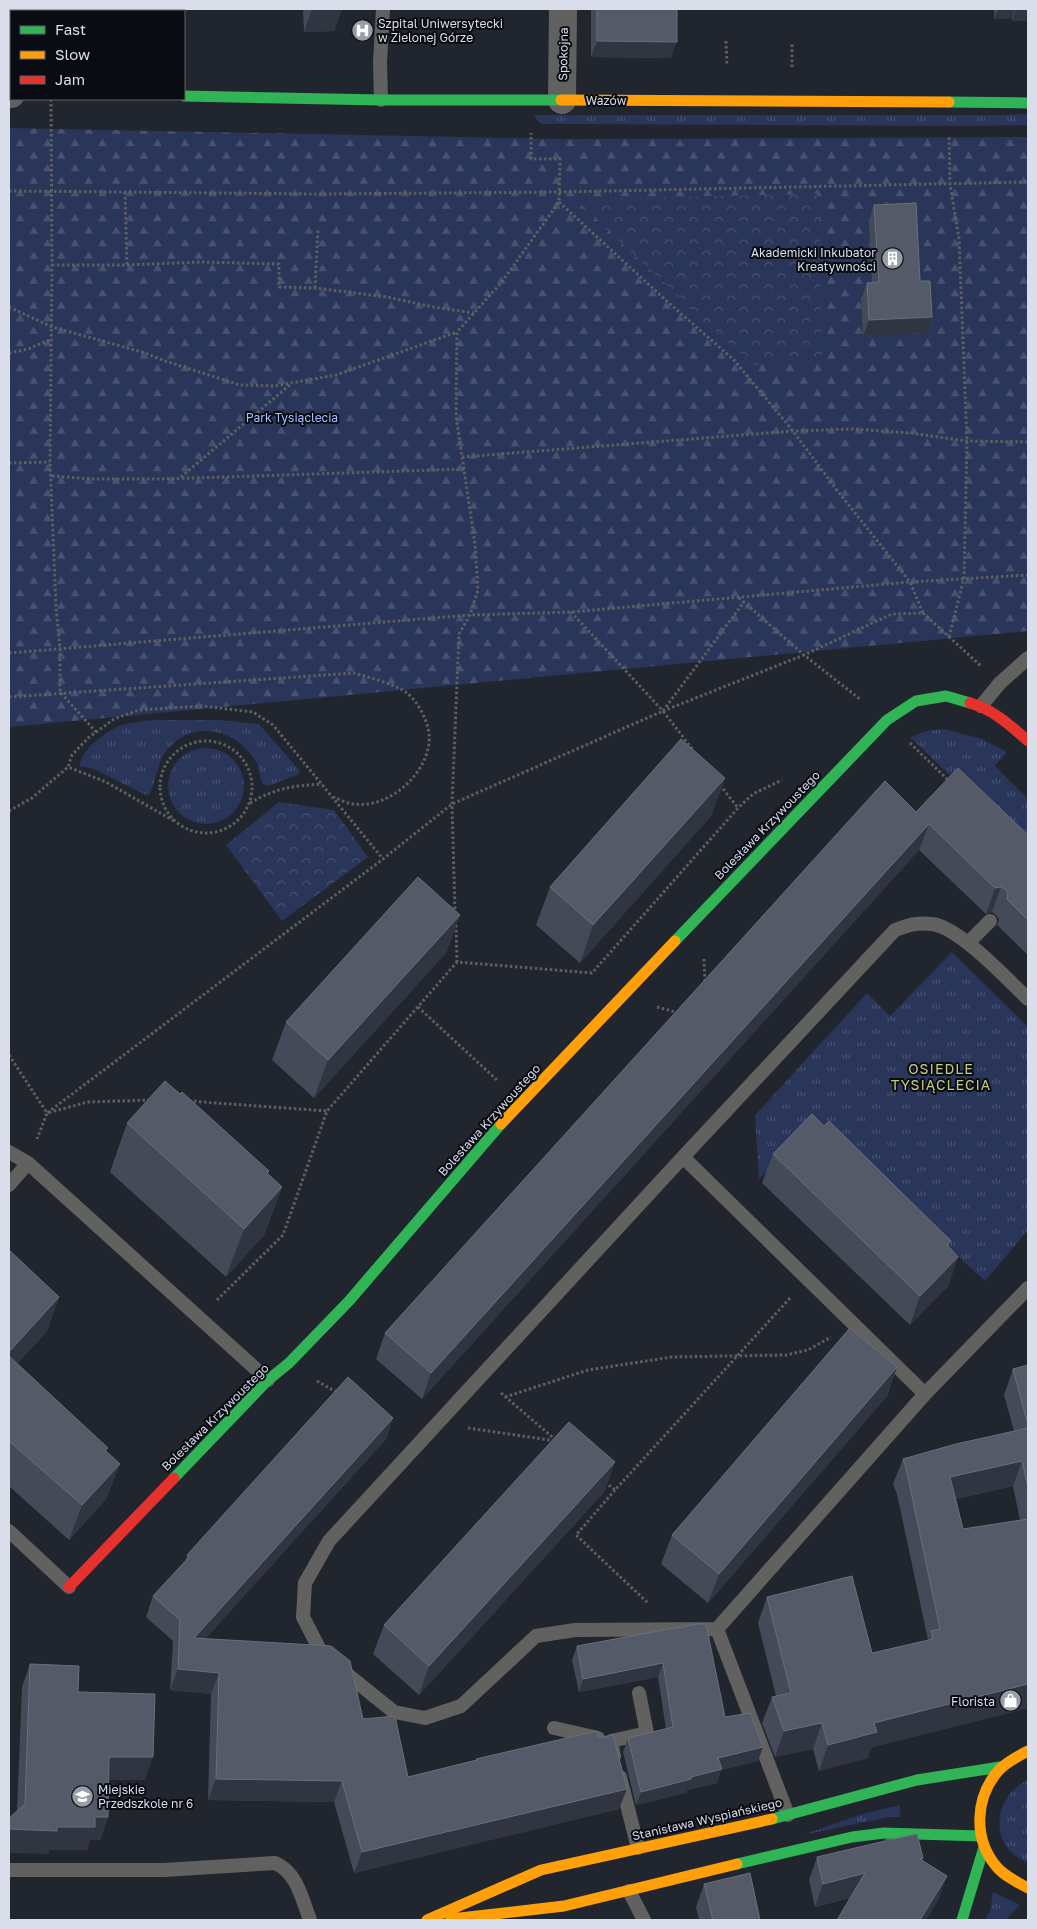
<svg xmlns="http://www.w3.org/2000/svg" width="1037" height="1929" font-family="'Golos Text',sans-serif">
	<defs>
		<pattern id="grass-tufts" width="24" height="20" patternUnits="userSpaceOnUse" patternTransform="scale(1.25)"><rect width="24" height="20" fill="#293559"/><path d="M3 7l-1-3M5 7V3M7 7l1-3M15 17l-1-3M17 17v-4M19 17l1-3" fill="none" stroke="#475271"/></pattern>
		<pattern id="forest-firs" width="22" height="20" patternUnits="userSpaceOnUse" patternTransform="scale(1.25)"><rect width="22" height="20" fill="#293559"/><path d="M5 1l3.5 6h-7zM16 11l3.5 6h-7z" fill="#475271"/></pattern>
		<pattern id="park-crowns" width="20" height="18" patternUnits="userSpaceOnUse" patternTransform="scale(1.25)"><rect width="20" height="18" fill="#293559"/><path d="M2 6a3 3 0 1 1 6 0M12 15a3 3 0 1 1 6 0" fill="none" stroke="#475271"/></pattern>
	</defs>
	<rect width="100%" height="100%" fill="#21252e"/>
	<path fill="url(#grass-tufts)" d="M 1028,114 L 1028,125 L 969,126 L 561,124 L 541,124 L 533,115 L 1005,115 Z
		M 153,720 L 220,720 L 259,724 L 300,771 L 299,774 L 268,786 L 263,784 C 259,777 260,769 256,762 C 236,727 189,718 164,754 C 157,765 154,791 148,796 L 93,769 L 80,766 C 80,749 110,728 125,724 C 134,722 144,721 153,720 Z
		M 944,729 L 982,739 L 1007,752 L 995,766 L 1028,799 L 1028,851 L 910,737 L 926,731 Z
		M168 786a38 38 0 1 1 76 0a38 38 0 1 1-76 0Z
		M 952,952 L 1028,1027 L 1028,1230 L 985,1281 L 865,1172 L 797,1141 L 759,1179 L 755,1115 L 867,993 L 890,1016 Z
		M 1028,1780 L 1028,1864 C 1020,1859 1013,1855 1007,1847 C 990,1824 1003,1790 1028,1780 Z
		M 900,1805 L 900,1817 L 889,1817 L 803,1835 L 862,1814 Z
		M 993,1892 L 1020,1905 L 1005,1920 L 985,1920 L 990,1911 Z"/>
	<path fill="url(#forest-firs)" d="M 9,128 L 563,139 L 1028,137 L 1028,631 L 9,727 Z"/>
	<path fill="url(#park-crowns)" d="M 819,194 L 822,359 L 753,365 L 574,199 Z
		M 279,802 L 334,810 L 368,857 L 282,921 L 226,845 Z"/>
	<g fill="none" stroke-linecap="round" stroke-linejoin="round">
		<path stroke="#5d5f60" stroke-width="3" stroke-dasharray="2.5 2.5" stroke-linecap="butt" d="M 49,9 L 70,11
			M 726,41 L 727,65
			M 792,67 L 792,43
			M 51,99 L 52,265 L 50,462 L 56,607 L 60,649 L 60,692 L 96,732
			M 9,191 L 319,194 L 560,192 L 1028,182
			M 125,192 L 127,265
			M 559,202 L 670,304 L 734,360 L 793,431 L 836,489 L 910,582 L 923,613 L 892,614 L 804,655 L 738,597
			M 52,265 L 127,265 L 201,262 L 279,264 L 279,287 L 315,288 L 387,297 L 433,307 L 474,313
			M 315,288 L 318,228
			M 9,307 L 52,327 L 142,352 L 168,362 L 240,385 L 274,386 L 336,375 L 457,332
			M 9,353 L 28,349 L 52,339
			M 462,457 L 793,431 L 853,429 L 910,433 L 967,441 L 1028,442
			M 9,463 L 50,462
			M 52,476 L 93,479 L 163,479 L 464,469
			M 181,477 L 291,384
			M 571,612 L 663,711 L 804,655 L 861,700
			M 923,613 L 982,667
			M 949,637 L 964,578 L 967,441 L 959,239 L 950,184 L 949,135
			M 9,653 L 470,615 L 571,612 L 910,582 L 1028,575
			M 9,697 L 354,673 C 368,677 397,685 407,693 C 418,702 427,719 429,733 C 433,769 391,809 355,804 C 348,804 340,800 334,797
			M 663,711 L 744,602
			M160 787a46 46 0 1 1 92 0a46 46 0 1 1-92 0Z
			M 910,743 L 949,781
			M 720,785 L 738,808
			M 250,803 C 276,788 292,786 322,784
			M 9,811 L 32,798 L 68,767
			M 174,821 L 106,782 L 68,767 L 72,755 L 88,738 L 114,719 L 139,710 L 202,706 L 253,712 L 273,725 L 383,859
			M 455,914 L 452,804 L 459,634 L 470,615 L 478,590 L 475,544 L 456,416 L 457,332 L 501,283 L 559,202 L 560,159 L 531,159 L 531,133
			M 456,925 L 457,962
			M 704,959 L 705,983
			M 418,1007 L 498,1081
			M 657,1007 L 679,1013
			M 9,1055 L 47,1113 L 37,1139
			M 150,1100 L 88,1102 L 47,1113 L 383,859 L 452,804 L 663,711 L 693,750
			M 189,1101 L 327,1111
			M 217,1300 L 283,1235 L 327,1111 L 457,962 L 592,973 L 738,808 L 753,794 L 782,780
			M 317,1381 L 338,1393
			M 501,1393 L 557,1441
			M 505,1397 L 588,1370 L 672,1357 L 786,1355 L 808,1350 L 831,1337
			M 468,1428 L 556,1441
			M 605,1482 L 615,1490 L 791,1297
			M 615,1490 L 576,1535 L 649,1604"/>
		<path stroke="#616260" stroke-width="14" d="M 381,100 L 380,62 L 383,9
			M 981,706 L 1000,683 L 1028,658
			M 968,943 L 990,921
			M 1028,999 C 1007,979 959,927 932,924 C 918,922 908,925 895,930 L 683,1157 L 329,1541 L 305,1583 L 303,1617 L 322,1654 L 394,1712 L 425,1718 L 461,1706 L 536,1636 L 575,1630 L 717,1629 L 925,1394 L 1028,1288
			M 9,1152 L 28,1163 L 268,1380
			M 683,1157 L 925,1394
			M 9,1185 L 28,1163
			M 9,1531 L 69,1587
			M 717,1629 L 788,1815
			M 554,1728 L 598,1738
			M 614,1756 L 611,1741 L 647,1733 L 639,1693
			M 620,1777 L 638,1848
			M 9,1870 L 164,1870 L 275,1863 C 297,1872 302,1899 310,1920
			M 629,1891 L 644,1920"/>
		<path stroke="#616260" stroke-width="28" d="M 9,94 L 11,94
			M 562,100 L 563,9"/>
		<path stroke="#30b455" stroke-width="11" d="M 184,96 L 381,100 L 561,100
			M 949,102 L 1028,103
			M 675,941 L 887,720 L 916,701 L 946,696 L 970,703
			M 174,1478 L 268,1380 L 289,1363 L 349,1301 L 501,1124
			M 772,1819 L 917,1780 L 1000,1767
			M 737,1864 L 852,1837 L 884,1833 L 981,1836
			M 962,1920 L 984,1847"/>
		<path stroke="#ff9f0a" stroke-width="11" d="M 561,100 L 949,102
			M 501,1124 L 675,941
			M 1028,1751 C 1018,1756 1007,1762 999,1770 C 975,1797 973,1838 996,1866 C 1004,1876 1017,1882 1028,1888
			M 451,1919 L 564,1906 L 737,1864
			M 427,1920 L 541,1870 L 772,1819"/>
		<path stroke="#e5322d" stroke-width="11" d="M 970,703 C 994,710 1010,725 1028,741
			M 69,1587 L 174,1478"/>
	</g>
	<path fill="#454a58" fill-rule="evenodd" d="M 303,9 L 342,9 L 334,31 L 304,32 Z
		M 591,9 L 677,9 L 671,58 L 591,57 Z
		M 994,9 L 1028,9 L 1012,21 L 1012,18 L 994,19 Z
		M 874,205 L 920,281 L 927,333 L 863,336 L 861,299 L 867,283 L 872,283 L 869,221 Z
		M 725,778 L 711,816 L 580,963 L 536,925 L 550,887 Z
		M 916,812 L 1028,835 L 1028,955 L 997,925 L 999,919 L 996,915 L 992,912 L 986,914 L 919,850 L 422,1399 L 376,1359 L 385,1333 Z
		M 460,915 L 446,953 L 314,1098 L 272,1060 L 286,1022 Z
		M 127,1123 L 268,1174 L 282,1187 L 264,1235 L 226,1277 L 110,1172 Z
		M 773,1154 L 949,1247 L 958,1257 L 948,1286 L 910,1325 L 762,1183 Z
		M 9,1250 L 59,1297 L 47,1331 L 17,1364 L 107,1452 L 107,1498 L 69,1540 L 9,1486 Z
		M 1028,1365 L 1028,1708 L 872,1747 L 867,1758 L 819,1771 L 813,1749 L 775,1757 L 762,1723 L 772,1697 L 776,1696 L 758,1623 L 767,1597 L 872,1653 L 928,1640 L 897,1494 L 893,1484 L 903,1459 L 1014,1431 L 1004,1395 L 1013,1369 ZM 1013,1486 L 1020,1520 L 963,1529 L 956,1499 Z
		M 897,1367 L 887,1396 L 708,1603 L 661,1564 L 672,1535 Z
		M 393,1418 L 386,1439 L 205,1639 L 363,1719 L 408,1777 L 476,1760 L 476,1759 L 619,1809 L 354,1873 L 334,1802 L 208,1800 L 211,1694 L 170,1690 L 173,1641 L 146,1617 L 153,1596 L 185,1562 L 187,1555 Z
		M 615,1462 L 604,1492 L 419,1695 L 373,1654 L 384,1625 Z
		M 680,1628 L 725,1717 L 758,1761 L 721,1770 L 717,1783 L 687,1790 L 686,1793 L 636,1805 L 623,1752 L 628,1738 L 666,1729 L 658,1677 L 579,1692 L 572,1660 L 577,1646 Z
		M 30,1664 L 145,1780 L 108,1780 L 108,1817 L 100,1840 L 90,1840 L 87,1850 L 50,1850 L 48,1854 L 17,1811 L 22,1687 Z
		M 817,1857 L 923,1858 L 922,1861 L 939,1899 L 850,1898 L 815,1907 L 809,1880 Z
		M 704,1884 L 760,1920 L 699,1920 L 696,1907 Z"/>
	<path fill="#303541" d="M 312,9 L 342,9 L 334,31 L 304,32 Z
		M 998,9 L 1015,9 L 1012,18 L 994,19 Z
		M 1016,9 L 1028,9 L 1028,21 L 1012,21 Z
		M 597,41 L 677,42 L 671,58 L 591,57 Z
		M 932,317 L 927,333 L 863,336 L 869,320 Z
		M 725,778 L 711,816 L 580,963 L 593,925 Z
		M 929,824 L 919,850 L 422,1399 L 431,1373 Z
		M 1001,887 L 992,912 L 986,914 L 995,888 Z
		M 460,915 L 446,953 L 314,1098 L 328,1060 Z
		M 282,1187 L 264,1235 L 226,1277 L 244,1229 Z
		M 958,1257 L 948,1286 L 910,1325 L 920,1296 Z
		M 59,1297 L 47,1331 L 9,1373 L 9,1352 Z
		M 897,1367 L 887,1396 L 708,1603 L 719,1574 Z
		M 393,1418 L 386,1439 L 187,1659 L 194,1638 Z
		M 1022,1461 L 1013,1486 L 941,1502 L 950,1477 Z
		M 615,1462 L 604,1492 L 419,1695 L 429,1666 Z
		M 120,1464 L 107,1498 L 69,1540 L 82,1505 Z
		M 663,1663 L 658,1677 L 579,1692 L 583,1679 Z
		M 178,1669 L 219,1673 L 211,1694 L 170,1690 Z
		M 1028,1684 L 1028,1708 L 872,1747 L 867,1758 L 819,1771 L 828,1745 L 874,1723 Z
		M 822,1723 L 813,1749 L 775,1757 L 784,1731 Z
		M 763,1747 L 758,1761 L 721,1770 L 717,1783 L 687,1790 L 686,1793 L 636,1805 L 641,1792 L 691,1777 L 718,1758 Z
		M 109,1757 L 153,1757 L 145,1780 L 100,1780 Z
		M 216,1779 L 342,1781 L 334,1802 L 208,1800 Z
		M 627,1789 L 619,1809 L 354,1873 L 362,1852 Z
		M 95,1817 L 108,1817 L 100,1840 L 90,1840 L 87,1850 L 50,1850 L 48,1854 L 9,1853 L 9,1829 L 57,1827 Z
		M 865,1873 L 857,1896 L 815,1907 L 823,1884 Z
		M 947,1876 L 939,1899 L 926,1920 L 920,1920 Z"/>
	<path fill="#555a68" stroke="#6a6f7c" d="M 597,9 L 677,9 L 677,42 L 597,41 Z
		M 916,203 L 920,281 L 930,281 L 932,317 L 869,320 L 867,283 L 879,282 L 874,205 Z
		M 681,739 L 725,778 L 593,925 L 550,887 Z
		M 958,768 L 1028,835 L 1028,920 L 1007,899 L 1008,893 L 1005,889 L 1001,887 L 995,888 L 929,824 L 431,1373 L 385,1333 L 885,781 L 916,812 Z
		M 418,877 L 460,915 L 328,1060 L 286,1022 Z
		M 165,1081 L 180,1094 L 182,1092 L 269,1171 L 267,1173 L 282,1187 L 244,1229 L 127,1123 Z
		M 812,1114 L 824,1126 L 829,1121 L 951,1241 L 947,1245 L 958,1257 L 920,1296 L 773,1154 Z
		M 9,1250 L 59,1297 L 9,1352 Z
		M 850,1328 L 897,1367 L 719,1574 L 672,1535 Z
		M 9,1356 L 108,1448 L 105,1450 L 120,1464 L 82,1505 L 9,1441 Z
		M 1028,1365 L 1028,1425 L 1013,1369 Z
		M 348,1377 L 393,1418 L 194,1638 L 331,1646 L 350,1661 L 363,1719 L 395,1716 L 408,1777 L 477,1760 L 476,1759 L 597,1731 L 598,1738 L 613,1735 L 627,1789 L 362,1852 L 342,1781 L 216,1779 L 219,1673 L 178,1669 L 180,1620 L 153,1596 L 189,1557 L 187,1555 Z
		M 569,1422 L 615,1462 L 429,1666 L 384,1625 Z
		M 1028,1428 L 1028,1487 L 1022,1461 L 950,1477 L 963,1529 L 1028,1519 L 1028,1684 L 874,1723 L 877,1732 L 828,1745 L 822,1723 L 784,1731 L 772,1697 L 791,1693 L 767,1597 L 852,1576 L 872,1653 L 933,1639 L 931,1631 L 940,1629 L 906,1468 L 903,1459 L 956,1444 Z
		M 696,1624 L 706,1624 L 725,1717 L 750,1713 L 763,1747 L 718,1758 L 722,1769 L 691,1777 L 691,1779 L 641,1792 L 628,1738 L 673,1727 L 663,1663 L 583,1679 L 577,1646 L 680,1627 L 679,1628 Z
		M 30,1664 L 79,1666 L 78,1692 L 155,1694 L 153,1757 L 109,1757 L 108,1817 L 95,1817 L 95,1827 L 57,1827 L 57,1831 L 9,1829 L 9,1818 L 25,1804 Z
		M 917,1834 L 923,1858 L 920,1859 L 947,1876 L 920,1920 L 837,1920 L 865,1873 L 823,1884 L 817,1857 L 885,1841 L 887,1838 L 889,1840 Z
		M 750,1873 L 760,1920 L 713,1920 L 704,1884 Z"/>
	<defs>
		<symbol id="hospital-disc" viewBox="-11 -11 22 22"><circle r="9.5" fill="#999da8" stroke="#090c13"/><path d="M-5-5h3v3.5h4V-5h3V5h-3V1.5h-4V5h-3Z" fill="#fff"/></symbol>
		<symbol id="building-disc" viewBox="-11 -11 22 22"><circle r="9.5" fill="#999da8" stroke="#090c13"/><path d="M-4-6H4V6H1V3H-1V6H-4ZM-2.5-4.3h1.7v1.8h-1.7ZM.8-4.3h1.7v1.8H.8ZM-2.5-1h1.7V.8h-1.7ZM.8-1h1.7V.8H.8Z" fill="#fff"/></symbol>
		<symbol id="shop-disc" viewBox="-11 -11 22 22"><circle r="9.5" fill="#999da8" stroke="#090c13"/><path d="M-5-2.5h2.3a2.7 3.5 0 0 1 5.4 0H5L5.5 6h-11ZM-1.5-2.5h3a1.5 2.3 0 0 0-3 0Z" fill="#fff"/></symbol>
		<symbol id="school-disc" viewBox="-11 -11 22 22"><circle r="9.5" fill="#999da8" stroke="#090c13"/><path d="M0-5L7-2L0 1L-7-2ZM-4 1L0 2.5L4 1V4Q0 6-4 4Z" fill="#fff"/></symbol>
	</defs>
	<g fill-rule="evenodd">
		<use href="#hospital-disc" x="350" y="18" width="25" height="25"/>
		<use href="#building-disc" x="880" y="246" width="25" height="25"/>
		<use href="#shop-disc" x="998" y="1688" width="25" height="25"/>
		<use href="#school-disc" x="70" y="1784" width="25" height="25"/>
	</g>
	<g text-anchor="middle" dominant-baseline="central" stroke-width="4" stroke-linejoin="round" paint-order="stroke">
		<g font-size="12" fill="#dadeea" stroke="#090c13" text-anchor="start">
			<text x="378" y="23">Szpital Uniwersytecki<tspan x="378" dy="14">w Zielonej Górze</tspan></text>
			<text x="876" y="252" text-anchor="end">Akademicki Inkubator<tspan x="876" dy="14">Kreatywności</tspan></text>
			<text x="995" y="1701" text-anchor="end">Florista</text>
			<text x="98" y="1789">Miejskie<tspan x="98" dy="14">Przedszkole nr 6</tspan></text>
		</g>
		<g font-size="12" fill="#dadeea" stroke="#090c13">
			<text transform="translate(563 54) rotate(-89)">Spokojna</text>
			<text x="606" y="100">Wazów</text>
			<text transform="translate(767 825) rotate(-46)">Bolesława Krzywoustego</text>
			<text transform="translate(489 1120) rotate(-48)">Bolesława Krzywoustego</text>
			<text transform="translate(215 1417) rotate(-45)">Bolesława Krzywoustego</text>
			<text transform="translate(707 1819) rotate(-13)">Stanisława Wyspiańskiego</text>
		</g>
		<g font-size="12" fill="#a9bfff" stroke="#090c13">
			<text x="292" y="417">Park Tysiąclecia</text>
		</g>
		<g font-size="14" letter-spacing="1" fill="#c4cb7e" stroke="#090c13">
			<text x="941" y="1068">OSIEDLE<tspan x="941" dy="16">TYSIĄCLECIA</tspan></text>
		</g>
	</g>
	<rect width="1037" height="1929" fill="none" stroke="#dadeea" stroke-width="20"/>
	<rect x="10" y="10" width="175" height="90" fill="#090c13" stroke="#5d6069"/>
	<rect x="20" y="26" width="25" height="8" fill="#30b455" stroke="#5d6069"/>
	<text x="55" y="35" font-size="15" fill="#dadeea">Fast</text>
	<rect x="20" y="51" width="25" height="8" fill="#ff9f0a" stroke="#5d6069"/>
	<text x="55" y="60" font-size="15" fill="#dadeea">Slow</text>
	<rect x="20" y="76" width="25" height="8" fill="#e5322d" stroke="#5d6069"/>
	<text x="55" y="85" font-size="15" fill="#dadeea">Jam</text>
</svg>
